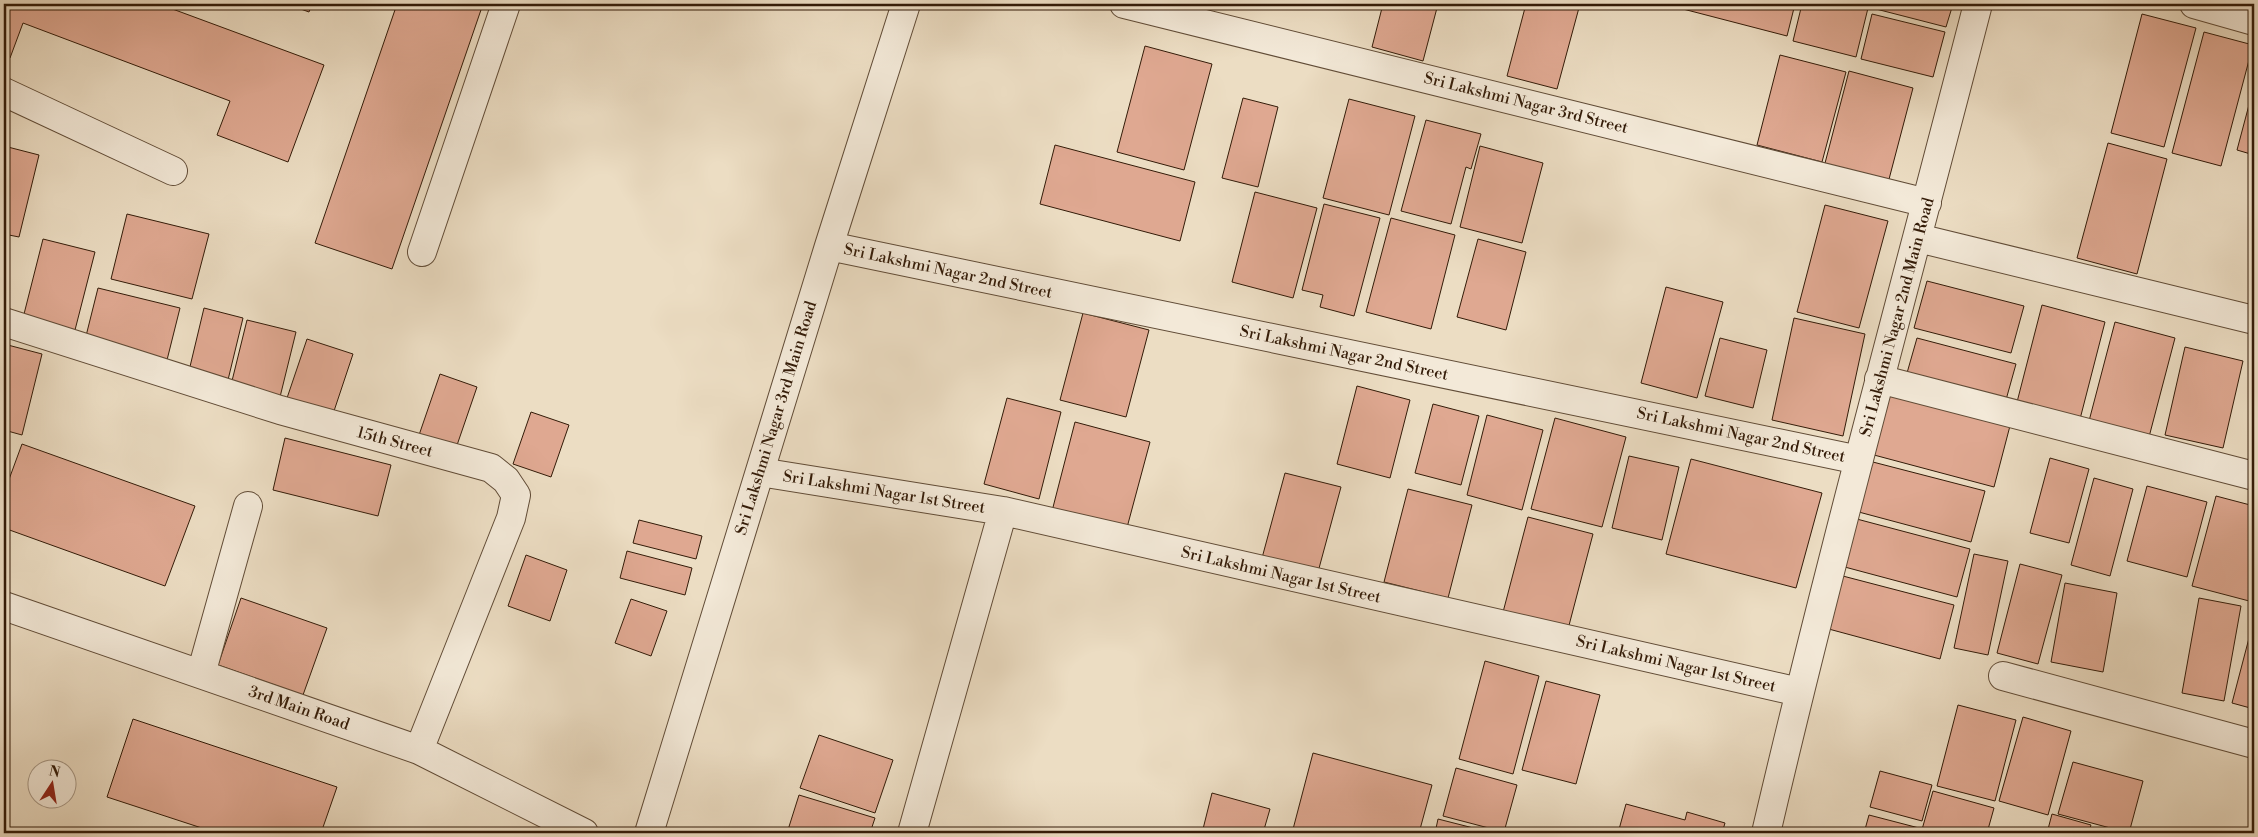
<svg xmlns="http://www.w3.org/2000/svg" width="2258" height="837" font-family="'Libre Bodoni',serif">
	<rect width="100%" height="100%" fill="#ecddc3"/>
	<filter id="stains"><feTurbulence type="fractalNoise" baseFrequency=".004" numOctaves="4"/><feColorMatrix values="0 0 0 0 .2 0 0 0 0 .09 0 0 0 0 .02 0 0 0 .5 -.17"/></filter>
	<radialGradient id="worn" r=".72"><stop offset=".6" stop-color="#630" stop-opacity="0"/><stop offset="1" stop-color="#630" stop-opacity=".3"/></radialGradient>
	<path fill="#dfa891" stroke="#331b08" d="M 4,4 L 159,4 L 324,65 L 288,162 L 217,135 L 230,101 L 23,23 L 10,58 L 4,55 Z
		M 287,4 L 312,4 L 309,12 Z
		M 397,4 L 483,4 L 392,269 L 315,243 Z
		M 1383,4 L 1438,4 L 1423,61 L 1372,47 Z
		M 1526,4 L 1580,4 L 1557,89 L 1507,76 Z
		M 1685,4 L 1795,4 L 1787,36 L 1683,9 Z
		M 1802,4 L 1869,4 L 1856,57 L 1793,41 Z
		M 1877,4 L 1953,4 L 1946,27 L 1876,9 Z
		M 1872,14 L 1945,32 L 1933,77 L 1861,59 Z
		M 2142,14 L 2196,28 L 2164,147 L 2111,133 Z
		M 2204,32 L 2253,45 L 2221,166 L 2172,153 Z
		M 1145,46 L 1212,64 L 1184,170 L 1117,152 Z
		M 1780,55 L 1846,72 L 1822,162 L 1757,145 Z
		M 1849,71 L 1913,88 L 1888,183 L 1824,167 Z
		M 2254,86 L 2254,155 L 2237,150 Z
		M 1243,98 L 1278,107 L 1258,187 L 1222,178 Z
		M 1349,99 L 1415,116 L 1389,215 L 1323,198 Z
		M 1426,120 L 1481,134 L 1471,169 L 1466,167 L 1451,224 L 1401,211 Z
		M 2108,143 L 2167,159 L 2137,274 L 2077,258 Z
		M 1055,145 L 1195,182 L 1180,241 L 1040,204 Z
		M 4,146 L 39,155 L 19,237 L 4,234 Z
		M 1480,146 L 1543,163 L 1522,243 L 1460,227 Z
		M 1255,192 L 1317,208 L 1293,298 L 1232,282 Z
		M 1324,204 L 1380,218 L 1354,316 L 1320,307 L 1323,295 L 1302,290 Z
		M 1825,205 L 1888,221 L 1859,328 L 1797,312 Z
		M 127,214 L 209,234 L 192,299 L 111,279 Z
		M 1391,218 L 1455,235 L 1431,329 L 1366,312 Z
		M 43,239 L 95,252 L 75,330 L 23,318 Z
		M 1478,239 L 1526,252 L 1506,330 L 1457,317 Z
		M 1927,281 L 2024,306 L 2011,353 L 1914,328 Z
		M 1666,287 L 1723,302 L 1697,398 L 1641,383 Z
		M 98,288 L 180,308 L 166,364 L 84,344 Z
		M 2042,305 L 2105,322 L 2079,423 L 2016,406 Z
		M 204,308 L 243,318 L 227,384 L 188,375 Z
		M 1083,313 L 1149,330 L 1126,417 L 1060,400 Z
		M 1794,318 L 1865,334 L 1843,436 L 1772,420 Z
		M 247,320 L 296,332 L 280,397 L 231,385 Z
		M 2115,322 L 2175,338 L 2149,437 L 2089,421 Z
		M 1720,338 L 1767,350 L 1753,408 L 1705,396 Z
		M 1917,338 L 2016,364 L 2004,407 L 1905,380 Z
		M 307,339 L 353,354 L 332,417 L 286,401 Z
		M 4,344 L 42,354 L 22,435 L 4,430 Z
		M 2185,347 L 2243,361 L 2223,448 L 2165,435 Z
		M 440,374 L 477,387 L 455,451 L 418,438 Z
		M 1357,386 L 1410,400 L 1390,478 L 1337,464 Z
		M 1891,390 L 2011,422 L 1994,487 L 1874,455 Z
		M 1007,398 L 1061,412 L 1039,499 L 984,484 Z
		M 1433,404 L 1479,416 L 1461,485 L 1415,473 Z
		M 531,412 L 569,425 L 551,477 L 513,464 Z
		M 1487,415 L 1543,430 L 1522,510 L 1467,495 Z
		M 1555,418 L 1626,437 L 1602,527 L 1531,509 Z
		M 1075,422 L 1150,442 L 1125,535 L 1051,515 Z
		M 285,438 L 391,465 L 378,516 L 273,490 Z
		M 22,444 L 195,506 L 165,586 L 4,528 L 4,493 Z
		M 1629,456 L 1679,467 L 1662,540 L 1612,528 Z
		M 2050,458 L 2089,469 L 2069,543 L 2030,533 Z
		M 1691,459 L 1822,493 L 1796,588 L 1666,554 Z
		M 1869,461 L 1985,491 L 1971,542 L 1855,511 Z
		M 1285,473 L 1341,487 L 1318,572 L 1262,558 Z
		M 2094,478 L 2133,489 L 2110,576 L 2071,565 Z
		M 2147,486 L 2207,502 L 2187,577 L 2127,561 Z
		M 1408,489 L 1472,505 L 1448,598 L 1384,582 Z
		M 2216,496 L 2254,506 L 2253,602 L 2192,586 Z
		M 1528,517 L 1593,534 L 1567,633 L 1502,616 Z
		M 1853,518 L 1970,549 L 1957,597 L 1841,566 Z
		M 639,520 L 702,536 L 696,559 L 633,543 Z
		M 627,551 L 692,568 L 685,595 L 620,578 Z
		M 1974,554 L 2008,561 L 1988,655 L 1954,648 Z
		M 526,555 L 567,570 L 550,621 L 508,606 Z
		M 2020,564 L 2062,575 L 2038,664 L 1997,653 Z
		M 1839,575 L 1954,605 L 1940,659 L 1825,628 Z
		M 2065,583 L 2117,593 L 2103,672 L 2051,662 Z
		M 241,598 L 327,628 L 303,695 L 218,665 Z
		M 2199,598 L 2241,606 L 2224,701 L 2182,693 Z
		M 631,599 L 667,611 L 651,656 L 615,643 Z
		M 2254,619 L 2254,709 L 2232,703 Z
		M 1485,661 L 1539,676 L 1513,774 L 1459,759 Z
		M 1546,681 L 1600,695 L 1576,784 L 1522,770 Z
		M 1958,705 L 2016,720 L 1995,801 L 1937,786 Z
		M 2023,717 L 2071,731 L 2048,815 L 1999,801 Z
		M 133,719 L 337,787 L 321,833 L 217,833 L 107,797 Z
		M 819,735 L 893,760 L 875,813 L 800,788 Z
		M 1313,753 L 1432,785 L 1419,833 L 1292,833 Z
		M 2073,762 L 2143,781 L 2129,833 L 2058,814 Z
		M 1456,768 L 1517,785 L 1504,832 L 1443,816 Z
		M 1880,771 L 1932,785 L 1922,821 L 1870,807 Z
		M 1933,791 L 1994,808 L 1987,833 L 1921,833 Z
		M 1212,793 L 1270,809 L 1263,833 L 1202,833 Z
		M 799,795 L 875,818 L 870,833 L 787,833 Z
		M 1626,804 L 1685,820 L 1687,812 L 1725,823 L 1722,833 L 1618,833 Z
		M 2052,814 L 2091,825 L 2088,833 L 2047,833 Z
		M 1869,815 L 1919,828 L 1917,833 L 1864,833 Z
		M 1438,819 L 1493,833 L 1435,833 Z"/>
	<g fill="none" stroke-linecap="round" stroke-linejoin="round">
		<defs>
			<path id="minor" d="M 1124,4 L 1927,203
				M 2194,4 L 2254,21
				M 4,92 L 173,171
				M 1918,238 L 2254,320
				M 829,246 L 1859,460
				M 422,252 L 506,4
				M 4,322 L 280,410 L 491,468 L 506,480 L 516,495 L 511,518 L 419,750
				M 1879,379 L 2254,476
				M 760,472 L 1003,511 L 1799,692
				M 4,606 L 419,750 L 584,833
				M 201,674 L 248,506
				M 2003,676 L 2254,744
				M 649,833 L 829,246 L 906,4
				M 912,833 L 1003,511
				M 1766,833 C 1831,555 1907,280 1978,4"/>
		</defs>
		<use href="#minor" stroke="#614c37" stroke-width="30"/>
		<use href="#minor" stroke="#f3e9d8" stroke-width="28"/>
	</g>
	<g text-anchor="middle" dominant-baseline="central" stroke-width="4.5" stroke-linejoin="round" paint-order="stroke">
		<g font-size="16" fill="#331b08" stroke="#f3e9d8">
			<text transform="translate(1526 103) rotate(14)">Sri Lakshmi Nagar 3rd Street</text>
			<text transform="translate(948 271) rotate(12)">Sri Lakshmi Nagar 2nd Street</text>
			<text transform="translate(1897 317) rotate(-75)">Sri Lakshmi Nagar 2nd Main Road</text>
			<text transform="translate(1344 353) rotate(12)">Sri Lakshmi Nagar 2nd Street</text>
			<text transform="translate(776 418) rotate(-73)">Sri Lakshmi Nagar 3rd Main Road</text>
			<text transform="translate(1741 435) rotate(12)">Sri Lakshmi Nagar 2nd Street</text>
			<text transform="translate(395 442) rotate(15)">15th Street</text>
			<text transform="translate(884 492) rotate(9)">Sri Lakshmi Nagar 1st Street</text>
			<text transform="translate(1281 575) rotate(13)">Sri Lakshmi Nagar 1st Street</text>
			<text transform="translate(1676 664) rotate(13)">Sri Lakshmi Nagar 1st Street</text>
			<text transform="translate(299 708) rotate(19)">3rd Main Road</text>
		</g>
	</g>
	<rect width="2258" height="837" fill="none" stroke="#ecddc3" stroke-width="20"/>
	<rect x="5" y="5" width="2248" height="827" fill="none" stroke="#331b08" stroke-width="2.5"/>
	<rect x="10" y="10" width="2238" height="817" fill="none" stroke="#331b08"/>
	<g transform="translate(52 784) rotate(12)"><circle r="24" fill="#f3e9d8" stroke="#a69785"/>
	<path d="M0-4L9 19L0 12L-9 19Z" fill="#8f2418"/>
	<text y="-8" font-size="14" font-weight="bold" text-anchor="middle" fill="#331b08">N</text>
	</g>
	<rect width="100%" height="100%" filter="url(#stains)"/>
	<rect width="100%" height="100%" fill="url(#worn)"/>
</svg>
